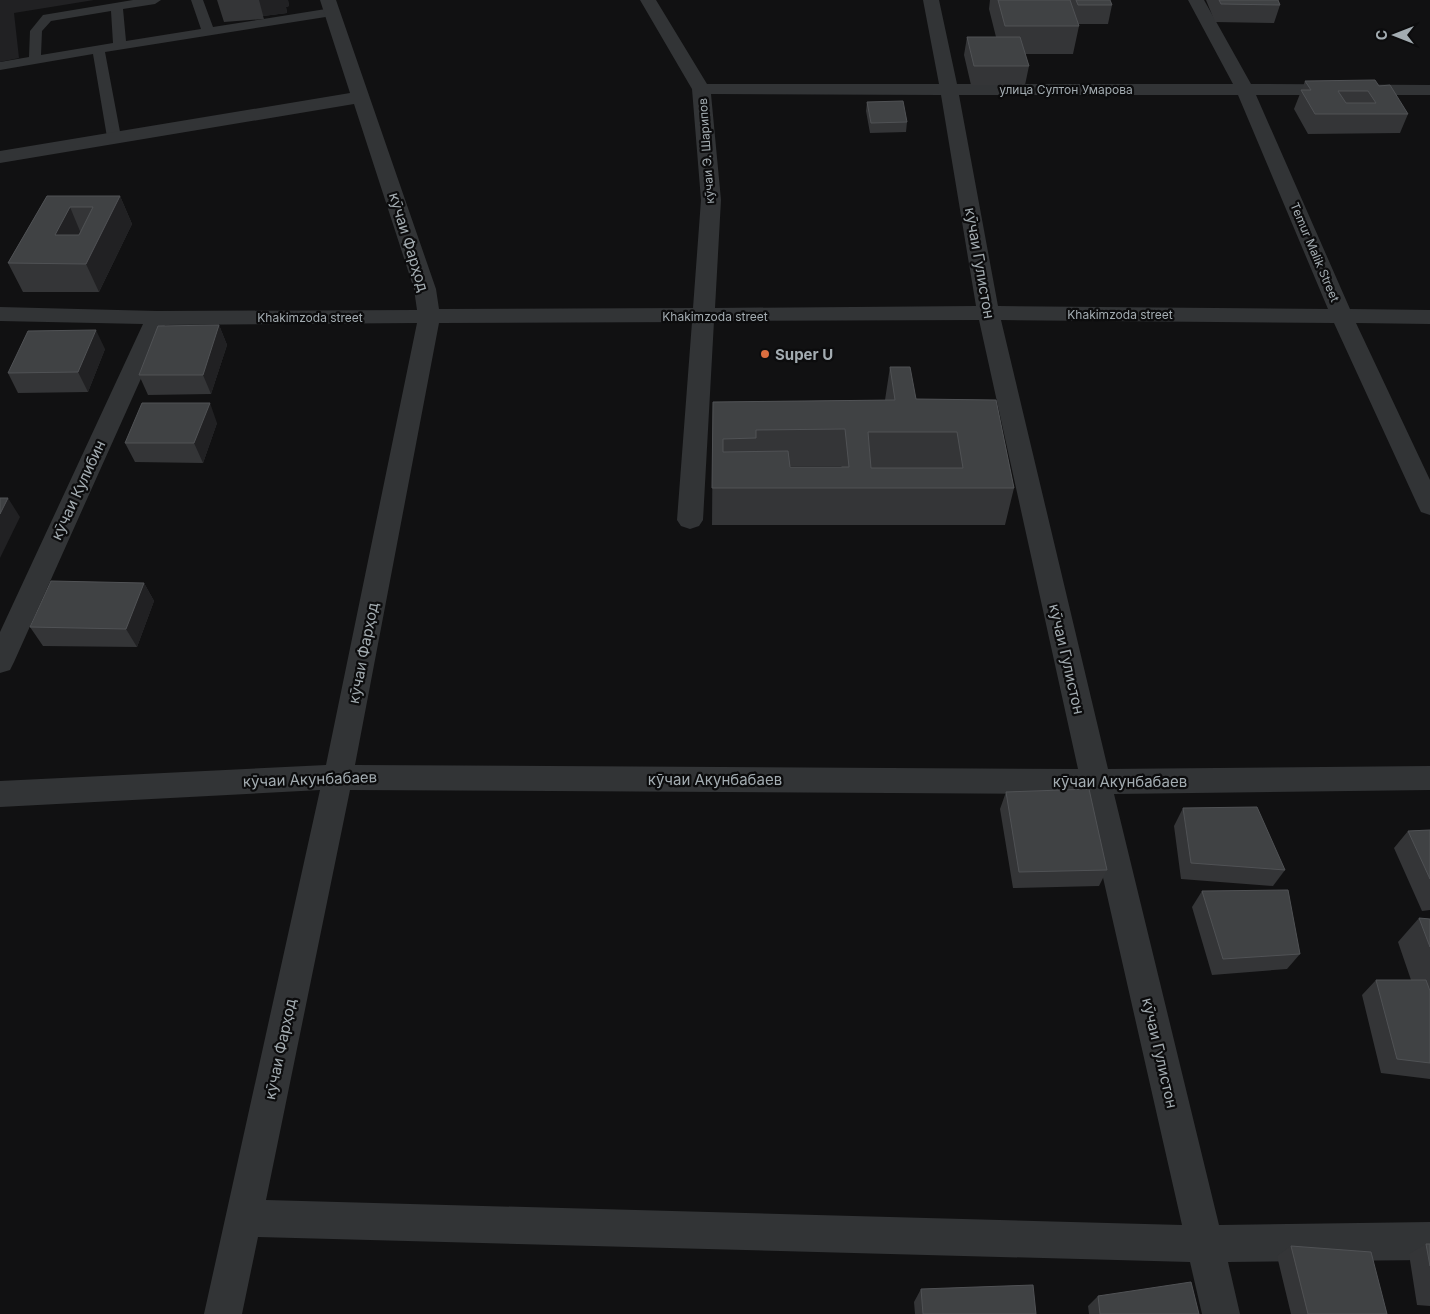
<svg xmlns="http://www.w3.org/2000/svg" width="1430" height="1314" font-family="Inter,sans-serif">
	<rect width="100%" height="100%" fill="#111112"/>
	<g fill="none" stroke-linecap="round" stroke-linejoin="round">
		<path fill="#323436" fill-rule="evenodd" d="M 133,0 L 161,0 L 155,4 L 123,9 L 126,41 L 201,29 L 191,0 L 203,0 L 213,27 L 332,8 L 338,12 L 332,16 L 105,52 L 121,137 L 114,141 L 107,137 L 93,54 L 0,70 L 0,62 L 29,57 L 30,31 L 43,15 ZM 111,11 L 113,43 L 41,55 L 42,31 L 51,21 Z"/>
		<path fill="#323436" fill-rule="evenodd" d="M 320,0 L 336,0 L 436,289 L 439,309 L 693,308 L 701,200 L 692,89 L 640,0 L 656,0 L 707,84 L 939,84 L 923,0 L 939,0 L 957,84 L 1233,84 L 1188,0 L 1204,0 L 1251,84 L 1430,85 L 1430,95 L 1256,95 L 1350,309 L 1430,310 L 1430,324 L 1356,323 L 1430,480 L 1430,515 L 1421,512 L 1418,506 L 1334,323 L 1001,320 L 1108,769 L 1430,766 L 1430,790 L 1114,794 L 1219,1225 L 1430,1222 L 1430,1260 L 1228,1262 L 1240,1314 L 1202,1314 L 1190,1262 L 258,1237 L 242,1314 L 204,1314 L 320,790 L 0,807 L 0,781 L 326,765 L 417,323 L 165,325 L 14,662 L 10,670 L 0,673 L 0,632 L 143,324 L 0,321 L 0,307 L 157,311 L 417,310 L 414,289 L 354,104 L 0,163 L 0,151 L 350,93 ZM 711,94 L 941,95 L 976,306 L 715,308 L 721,200 ZM 959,95 L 1238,95 L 1328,309 L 998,306 ZM 979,320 L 1078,769 L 355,765 L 439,323 L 692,322 L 677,520 L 681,526 L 690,529 L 699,526 L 703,520 L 714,321 ZM 350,790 L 1084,794 L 1182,1225 L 266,1200 Z"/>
	</g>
	<path fill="#343537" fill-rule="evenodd" d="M 217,0 L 288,0 L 289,6 L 286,7 L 287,13 L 263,16 L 264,19 L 224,22 Z
		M 990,0 L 1110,0 L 1112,5 L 1108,24 L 1078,24 L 1079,26 L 1073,54 L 1025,54 L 1029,66 L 1025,85 L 971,85 L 964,55 L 967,37 L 996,37 L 989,9 Z
		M 1206,0 L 1278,0 L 1280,5 L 1274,23 L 1215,22 Z
		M 1305,81 L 1379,86 L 1408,114 L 1400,133 L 1308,134 L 1294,109 Z
		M 867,102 L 907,122 L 906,132 L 870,133 L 866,111 Z
		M 47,196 L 120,196 L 132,224 L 99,292 L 23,292 L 8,263 Z
		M 219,325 L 227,345 L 211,394 L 148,395 L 139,375 Z
		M 105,349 L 88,392 L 18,393 L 8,373 Z
		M 890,367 L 916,399 L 996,400 L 1014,488 L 1005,525 L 712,525 L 713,402 L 885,400 ZM 790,466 L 841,466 L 842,467 L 790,467 Z
		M 217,423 L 203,463 L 135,462 L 125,443 Z
		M 144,583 L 154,601 L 137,647 L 43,646 L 30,627 Z
		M 1006,792 L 1107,870 L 1099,886 L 1013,888 L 1000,809 Z
		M 1183,808 L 1285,870 L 1273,886 L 1181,879 L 1174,826 Z
		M 1430,830 L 1430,910 L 1422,911 L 1394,848 L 1408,831 Z
		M 1202,891 L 1300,954 L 1287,969 L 1212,975 L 1192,907 Z
		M 1419,918 L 1430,919 L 1430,1079 L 1381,1073 L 1362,995 L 1376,980 L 1411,980 L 1398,942 Z
		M 1426,1244 L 1430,1244 L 1430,1306 L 1417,1305 L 1409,1254 Z
		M 1291,1246 L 1387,1314 L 1291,1314 L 1277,1256 Z
		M 921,1289 L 1036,1314 L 915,1314 L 914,1302 Z
		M 1098,1296 L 1199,1314 L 1089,1314 L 1088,1306 Z"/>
	<path fill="#212123" d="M 0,0 L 94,0 L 14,13 L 19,58 L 0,62 Z
		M 259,0 L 288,0 L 289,6 L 286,7 L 287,13 L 263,16 L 264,19 Z
		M 120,196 L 132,224 L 99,292 L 86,264 Z
		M 70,207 L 82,236 L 55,235 Z
		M 219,325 L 227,345 L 211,394 L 203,375 Z
		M 96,330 L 105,349 L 88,392 L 78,372 Z
		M 210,403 L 217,423 L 203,463 L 194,443 Z
		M 8,498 L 20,517 L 0,558 L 0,514 Z
		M 144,583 L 154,601 L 137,647 L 126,629 Z"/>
	<path fill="#404244" stroke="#505255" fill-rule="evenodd" d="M 998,0 L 1070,0 L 1079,26 L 1005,26 Z
		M 1076,0 L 1110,0 L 1112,5 L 1078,5 Z
		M 1219,0 L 1278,0 L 1280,5 L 1221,4 Z
		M 967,37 L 1020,37 L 1029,66 L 974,66 Z
		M 1375,80 L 1379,86 L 1390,85 L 1408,114 L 1315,114 L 1301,90 L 1311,90 L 1305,81 ZM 1338,91 L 1368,91 L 1376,103 L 1346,103 Z
		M 903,101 L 907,122 L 871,123 L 867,102 Z
		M 47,196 L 120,196 L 86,264 L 8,263 ZM 70,207 L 93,207 L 79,235 L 55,235 Z
		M 219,325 L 203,375 L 139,375 L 158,326 Z
		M 96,330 L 78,372 L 8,373 L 28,331 Z
		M 890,367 L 910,367 L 916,399 L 996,400 L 1014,488 L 712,488 L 713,402 L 895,400 ZM 845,429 L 849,467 L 790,467 L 788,451 L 723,452 L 723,439 L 756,438 L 756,430 ZM 868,432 L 957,432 L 963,468 L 871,468 Z
		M 142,403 L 210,403 L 194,443 L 125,443 Z
		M 0,498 L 8,498 L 0,514 Z
		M 51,581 L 144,583 L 126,629 L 30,627 Z
		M 1089,789 L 1107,870 L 1019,872 L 1006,792 Z
		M 1257,807 L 1285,870 L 1191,863 L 1183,808 Z
		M 1430,830 L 1430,879 L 1408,831 Z
		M 1288,890 L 1300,954 L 1223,959 L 1202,891 Z
		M 1419,918 L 1430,919 L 1430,947 Z
		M 1376,980 L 1426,980 L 1430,991 L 1430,1063 L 1397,1059 Z
		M 1426,1244 L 1430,1244 L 1430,1266 Z
		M 1291,1246 L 1371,1252 L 1387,1314 L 1308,1314 Z
		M 1191,1282 L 1199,1314 L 1100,1314 L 1098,1296 Z
		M 1033,1285 L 1036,1314 L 923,1314 L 921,1289 Z"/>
	<circle fill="#db6e3f" stroke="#0c0c0d" stroke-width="2" cx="765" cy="354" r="5"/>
	<g text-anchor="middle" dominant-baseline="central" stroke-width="4.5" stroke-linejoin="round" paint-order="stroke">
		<g font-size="12" fill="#a3acb1" stroke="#0c0c0d">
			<text x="1066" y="89">улица Султон Умарова</text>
			<text transform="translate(706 151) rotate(-94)">кӯчаи Э. Шарипов</text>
			<text transform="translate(1315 252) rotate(67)">Temur Malik Street</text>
			<text x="1120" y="314">Khakimzoda street</text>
			<text x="715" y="316">Khakimzoda street</text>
			<text x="310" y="317">Khakimzoda street</text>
		</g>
		<g font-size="15" fill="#a3acb1" stroke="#0c0c0d">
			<text transform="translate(409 242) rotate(73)">кӯчаи Фарҳод</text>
			<text transform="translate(980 263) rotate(80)">кӯчаи Гулистон</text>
			<text transform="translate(78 490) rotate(-65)">кӯчаи Кулибин</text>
			<text transform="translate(363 653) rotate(-79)">кӯчаи Фарҳод</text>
			<text transform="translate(1067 659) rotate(77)">кӯчаи Гулистон</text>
			<text transform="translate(310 779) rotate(-2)">кӯчаи Акунбабаев</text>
			<text x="715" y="779">кӯчаи Акунбабаев</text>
			<text x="1120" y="781">кӯчаи Акунбабаев</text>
			<text transform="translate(280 1049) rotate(-78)">кӯчаи Фарҳод</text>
			<text transform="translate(1160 1053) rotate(77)">кӯчаи Гулистон</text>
		</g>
		<g font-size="15" font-weight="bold" fill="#a3acb1" stroke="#0c0c0d" text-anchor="start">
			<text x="775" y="354">Super U</text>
		</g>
	</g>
	<g transform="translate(1395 35) rotate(270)" stroke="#0c0c0d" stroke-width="4" paint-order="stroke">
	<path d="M0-4L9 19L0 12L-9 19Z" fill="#a3acb1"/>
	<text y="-8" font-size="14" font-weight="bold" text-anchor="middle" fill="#a3acb1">С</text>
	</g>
</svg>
